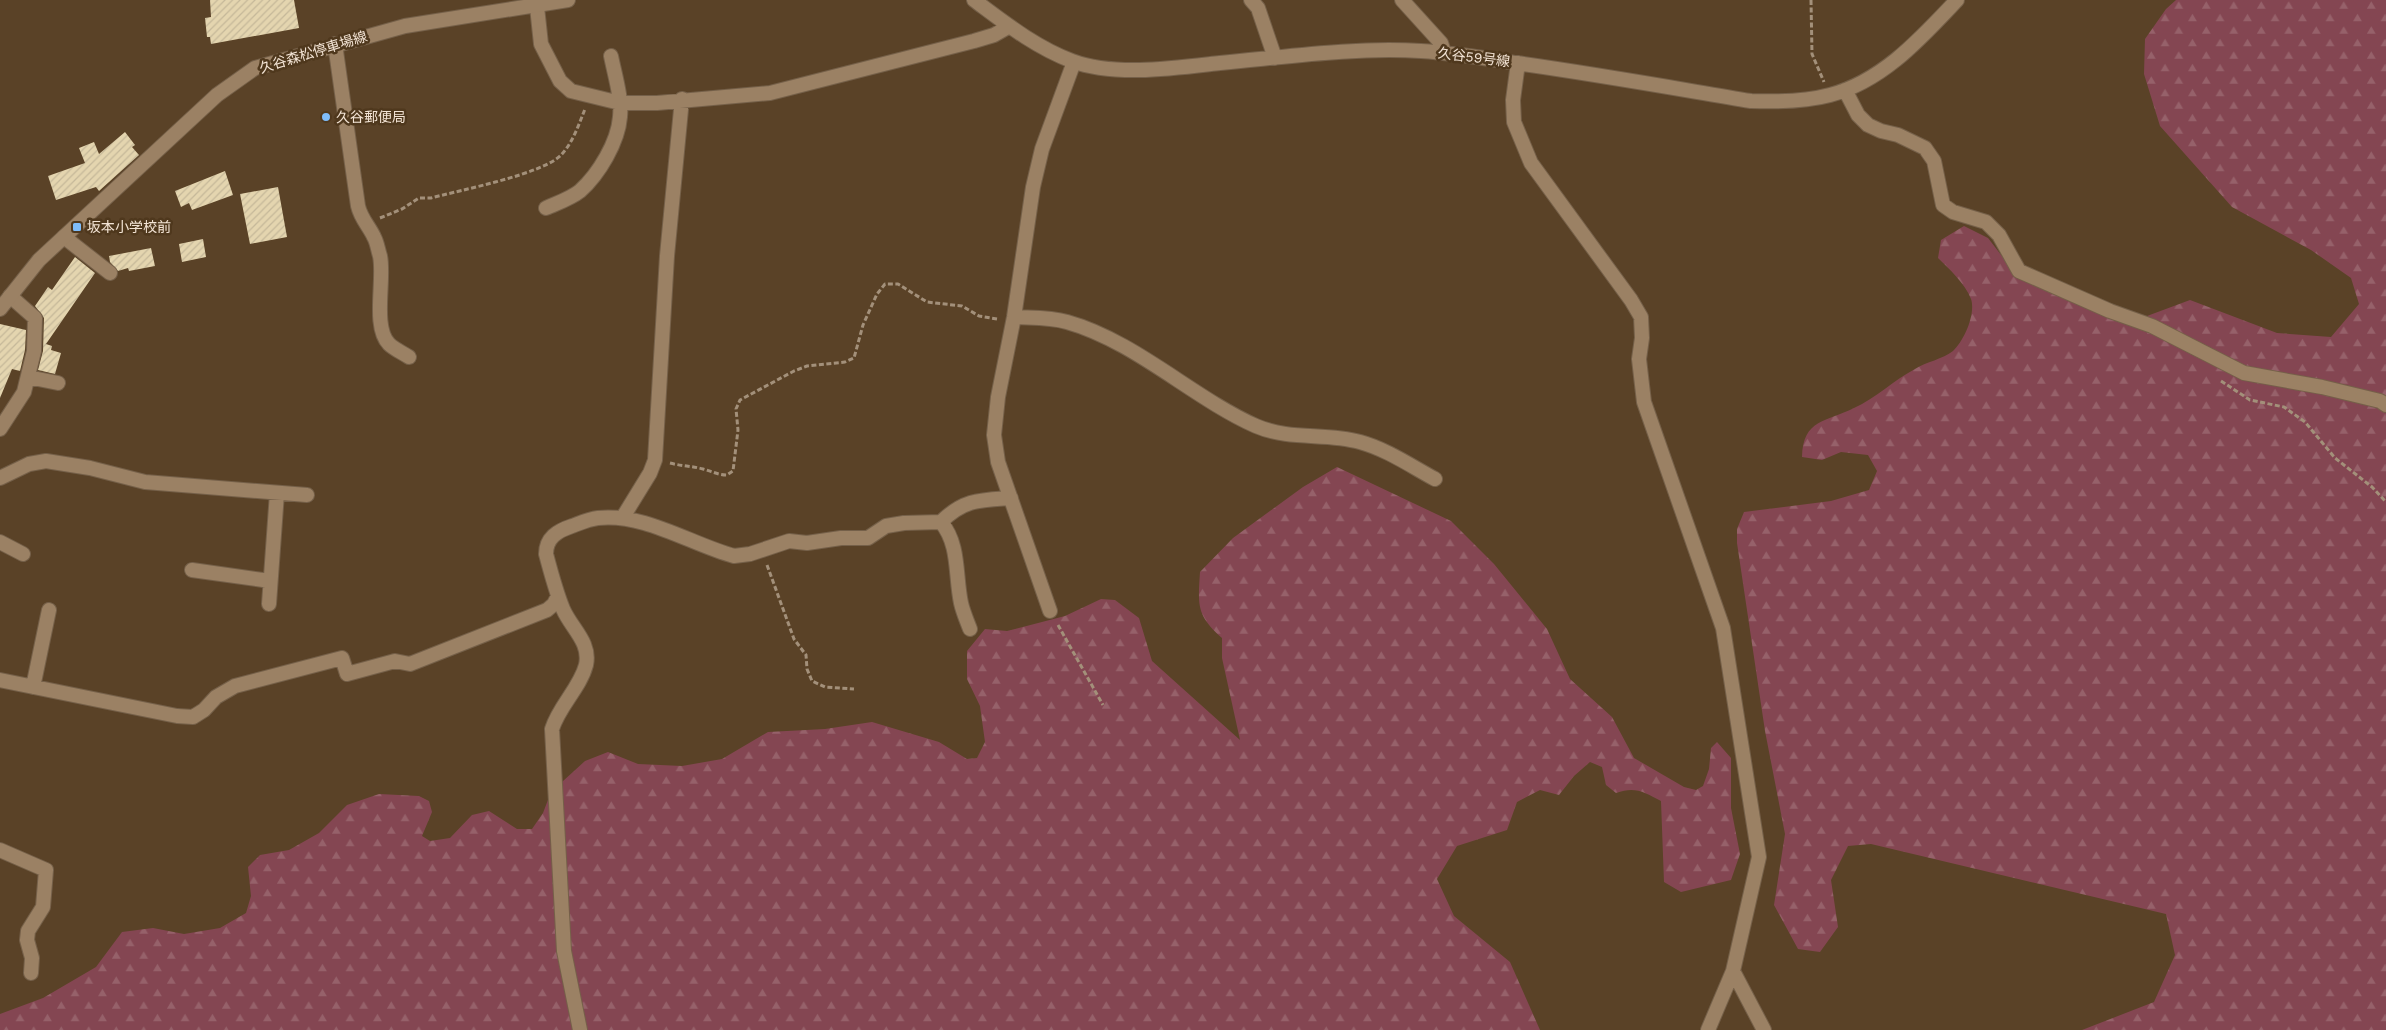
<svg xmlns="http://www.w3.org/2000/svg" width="2386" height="1030" font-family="'Work Sans','Noto Sans JP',sans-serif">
	<defs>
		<pattern id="forest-firs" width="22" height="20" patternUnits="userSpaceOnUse" patternTransform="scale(1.25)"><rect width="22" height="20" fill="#844652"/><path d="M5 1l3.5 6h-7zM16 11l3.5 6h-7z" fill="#96616a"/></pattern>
		<pattern id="building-hatch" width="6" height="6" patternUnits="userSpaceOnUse" patternTransform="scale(1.25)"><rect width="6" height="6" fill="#e4d5af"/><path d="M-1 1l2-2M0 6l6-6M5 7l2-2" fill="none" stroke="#c5b899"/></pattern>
	</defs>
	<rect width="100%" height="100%" fill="#5a4227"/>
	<path fill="url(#forest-firs)" d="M 2176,0 L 2386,0 L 2386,1030 L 2082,1030 L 2154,1002 L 2175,955 L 2166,914 L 1871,844 L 1848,846 L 1831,880 L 1838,927 L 1820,952 L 1798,949 L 1774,905 L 1785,834 L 1765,731 L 1737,543 L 1737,529 L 1744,512 L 1831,501 L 1869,490 L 1877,471 L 1868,455 L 1841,452 L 1822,460 L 1802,457 C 1803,419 1826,422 1854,408 C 1876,398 1894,380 1915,369 C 1926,362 1943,359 1953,351 C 1964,341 1976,314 1971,299 C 1965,283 1949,269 1938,258 L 1941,240 L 1964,226 L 1988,238 L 2015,273 L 2139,319 L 2190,300 L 2277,333 L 2331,337 L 2359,304 L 2351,278 L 2311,250 L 2232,207 L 2160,126 L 2144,74 L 2145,39 L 2166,9 Z
		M 1337,467 L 1451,521 L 1494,564 L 1547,629 L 1570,679 L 1612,717 L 1634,758 L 1684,787 L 1696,790 L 1703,786 L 1709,769 L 1711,748 L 1717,742 L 1731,758 L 1731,808 L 1740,854 L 1731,880 L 1681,892 L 1664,882 L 1661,801 C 1644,792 1635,786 1616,793 L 1606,785 L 1602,767 L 1590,762 L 1574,776 L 1559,795 L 1540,790 L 1517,802 L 1507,830 L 1457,846 L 1437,879 L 1454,916 L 1510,962 L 1540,1030 L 0,1030 L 0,1014 L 43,998 L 96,967 L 122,932 L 153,928 L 184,934 L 220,928 L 246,913 L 251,896 L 248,867 L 260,855 L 289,850 L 319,833 L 347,805 L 379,794 L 419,796 L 429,801 L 432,812 L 422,836 L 430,841 L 450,838 L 472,815 L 489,811 L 517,829 L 532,829 L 543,813 L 551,792 L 585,761 L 608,752 L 638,764 L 682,766 L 722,759 L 768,732 L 825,729 L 872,722 L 939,742 L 967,759 L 977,758 L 985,742 L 980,706 L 967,679 L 967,651 L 985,629 L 1007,631 L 1065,616 L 1101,599 L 1115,600 L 1139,618 L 1152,661 L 1240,740 L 1222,658 L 1222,638 C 1196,615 1198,605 1200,572 L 1233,538 L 1303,487 Z"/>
	<path fill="url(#building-hatch)" d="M 210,0 L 294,0 L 299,28 L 211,44 L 210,37 L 207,37 L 205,18 L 211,17 Z
		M 125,132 L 135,145 L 132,147 L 139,155 L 99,191 L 96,187 L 56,200 L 48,176 L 85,163 L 79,148 L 94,142 L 99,154 Z
		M 225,171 L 233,195 L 192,210 L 189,203 L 181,207 L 175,191 Z
		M 278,187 L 287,237 L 250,244 L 240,194 Z
		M 203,239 L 206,257 L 182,262 L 179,244 Z
		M 151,248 L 155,266 L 129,271 L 128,268 L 118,271 L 110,262 L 109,256 Z
		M 75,257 L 95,273 L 46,344 L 52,346 L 51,350 L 61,353 L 55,374 L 38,370 L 43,351 L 44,318 L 35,306 L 48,287 L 52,290 Z
		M 0,324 L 26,330 L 25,350 L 20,371 L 12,369 L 0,398 Z"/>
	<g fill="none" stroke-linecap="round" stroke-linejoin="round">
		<defs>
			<path id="minor" d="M 974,0 C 1005,23 1035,47 1072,61 C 1115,77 1176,68 1220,63 C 1286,57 1354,47 1421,51 C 1453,53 1484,58 1516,63 C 1595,74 1673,88 1751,101 C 1777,102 1804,102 1830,95 C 1883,81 1921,38 1957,0
				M 1251,0 L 1258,8 L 1275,58
				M 1402,0 L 1441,43 L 1444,52
				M 537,7 L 541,44 L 560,81 L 571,91 L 620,103 L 657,103 L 770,93 L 974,41 L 994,35 L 1008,27
				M 335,44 L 358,206 C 361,219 369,226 374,237 C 377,242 378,250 380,256 C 385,279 372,327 389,344 C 394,349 403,353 409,357
				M 1518,63 L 1513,100 L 1514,122 L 1531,163 L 1631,300 L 1641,317 L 1642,338 L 1639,359 L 1644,402 L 1723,628 L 1759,857 L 1733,971 L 1708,1030
				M 1845,90 L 1858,115 L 1868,125 L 1881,131 L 1898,135 L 1925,148 L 1934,161 L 1943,205 L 1953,212 L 1986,222 L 1999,235 L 2019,271 L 2110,311 L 2152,326 L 2244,373 L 2322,387 L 2380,401 L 2386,405
				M 546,208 C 557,203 570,199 580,191 C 599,174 618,142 620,117 C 622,98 615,76 611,56
				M 64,237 L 110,273
				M 1014,317 C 1032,318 1050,317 1067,322 C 1135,341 1193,398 1256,426 C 1291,441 1325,432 1360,442 C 1386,449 1411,466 1435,479
				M 28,377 L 58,383
				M 0,429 L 24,392 L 34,351 L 35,318 L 10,296
				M 0,478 L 29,464 L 46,461 L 90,468 L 145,482 L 307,495
				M 623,517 L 650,473 L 655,460 L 667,256 L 682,99
				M 941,522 C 960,545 955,575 961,603 C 963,612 967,621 970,629
				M 0,542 L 23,554
				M 192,570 L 270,581
				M 269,604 L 277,493
				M 1050,611 L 998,462 L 994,435 L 998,397 L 1014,317 L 1033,187 L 1042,149 L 1074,62
				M 0,680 L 177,716 L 193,717 L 204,710 L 216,697 L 235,686 L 342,658 L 347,674 L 395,661 L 410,664 L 547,610 L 554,604 L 558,596
				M 33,687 L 49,610
				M 0,850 L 46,870 L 43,907 L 28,931 L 27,940 L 32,958 L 31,973
				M 1733,971 L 1764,1030
				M 580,1030 L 564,951 L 552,729 C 559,706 580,688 586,665 C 591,642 571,628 563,609 C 556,592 551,573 546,554 C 546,538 557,531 572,526 C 580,523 589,519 598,518 C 645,513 690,544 734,556 L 750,554 L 789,541 L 807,543 L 841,538 L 868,538 L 886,526 L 904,523 L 941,522 C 964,499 981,500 1011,498"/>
			<path id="secondary" d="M 0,309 L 39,260 L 217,95 L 255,68 L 405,26 L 568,0"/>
		</defs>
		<use href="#minor" stroke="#756049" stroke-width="16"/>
		<use href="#secondary" stroke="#756049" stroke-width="16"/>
		<path stroke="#a3907a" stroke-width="3" stroke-dasharray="5 2.5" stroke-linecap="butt" d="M 1811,0 L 1812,54 L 1824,82
			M 380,218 L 402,209 L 419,198 L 431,198 C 460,190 545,174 562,154 C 573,142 579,124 585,109
			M 2221,381 L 2250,400 L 2284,407 L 2305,422 L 2335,458 L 2372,487 L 2386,502
			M 670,463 C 681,466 692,466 703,469 C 711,471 718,475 727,475 L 733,471 L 738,430 L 736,409 L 740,400 L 794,371 L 807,366 L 845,362 L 854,358 L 863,325 L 877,294 L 885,284 L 898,284 L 927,302 L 962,306 L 979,316 L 997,319
			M 767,565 L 794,639 L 806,655 L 807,669 L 812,681 L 825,687 L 854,689
			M 1058,625 L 1103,705"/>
		<use href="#minor" stroke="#9b8164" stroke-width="14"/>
		<use href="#secondary" stroke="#9b8164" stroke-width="14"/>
	</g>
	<g fill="#7fbdfa" stroke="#4f381d" stroke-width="2">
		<circle cx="326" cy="117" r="5"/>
		<rect x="72" y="222" width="10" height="10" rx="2.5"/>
	</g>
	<g text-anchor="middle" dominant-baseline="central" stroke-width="5" stroke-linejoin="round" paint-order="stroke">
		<g font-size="14" fill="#f3e4d5" stroke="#4f381d">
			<text transform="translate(313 52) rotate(-17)">久谷森松停車場線</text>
			<text transform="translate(1474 57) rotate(7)">久谷59号線</text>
		</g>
		<g font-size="14" fill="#f3e4d5" stroke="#4f381d" text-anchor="start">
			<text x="336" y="117">久谷郵便局</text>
			<text x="87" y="227">坂本小学校前</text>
		</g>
	</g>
</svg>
